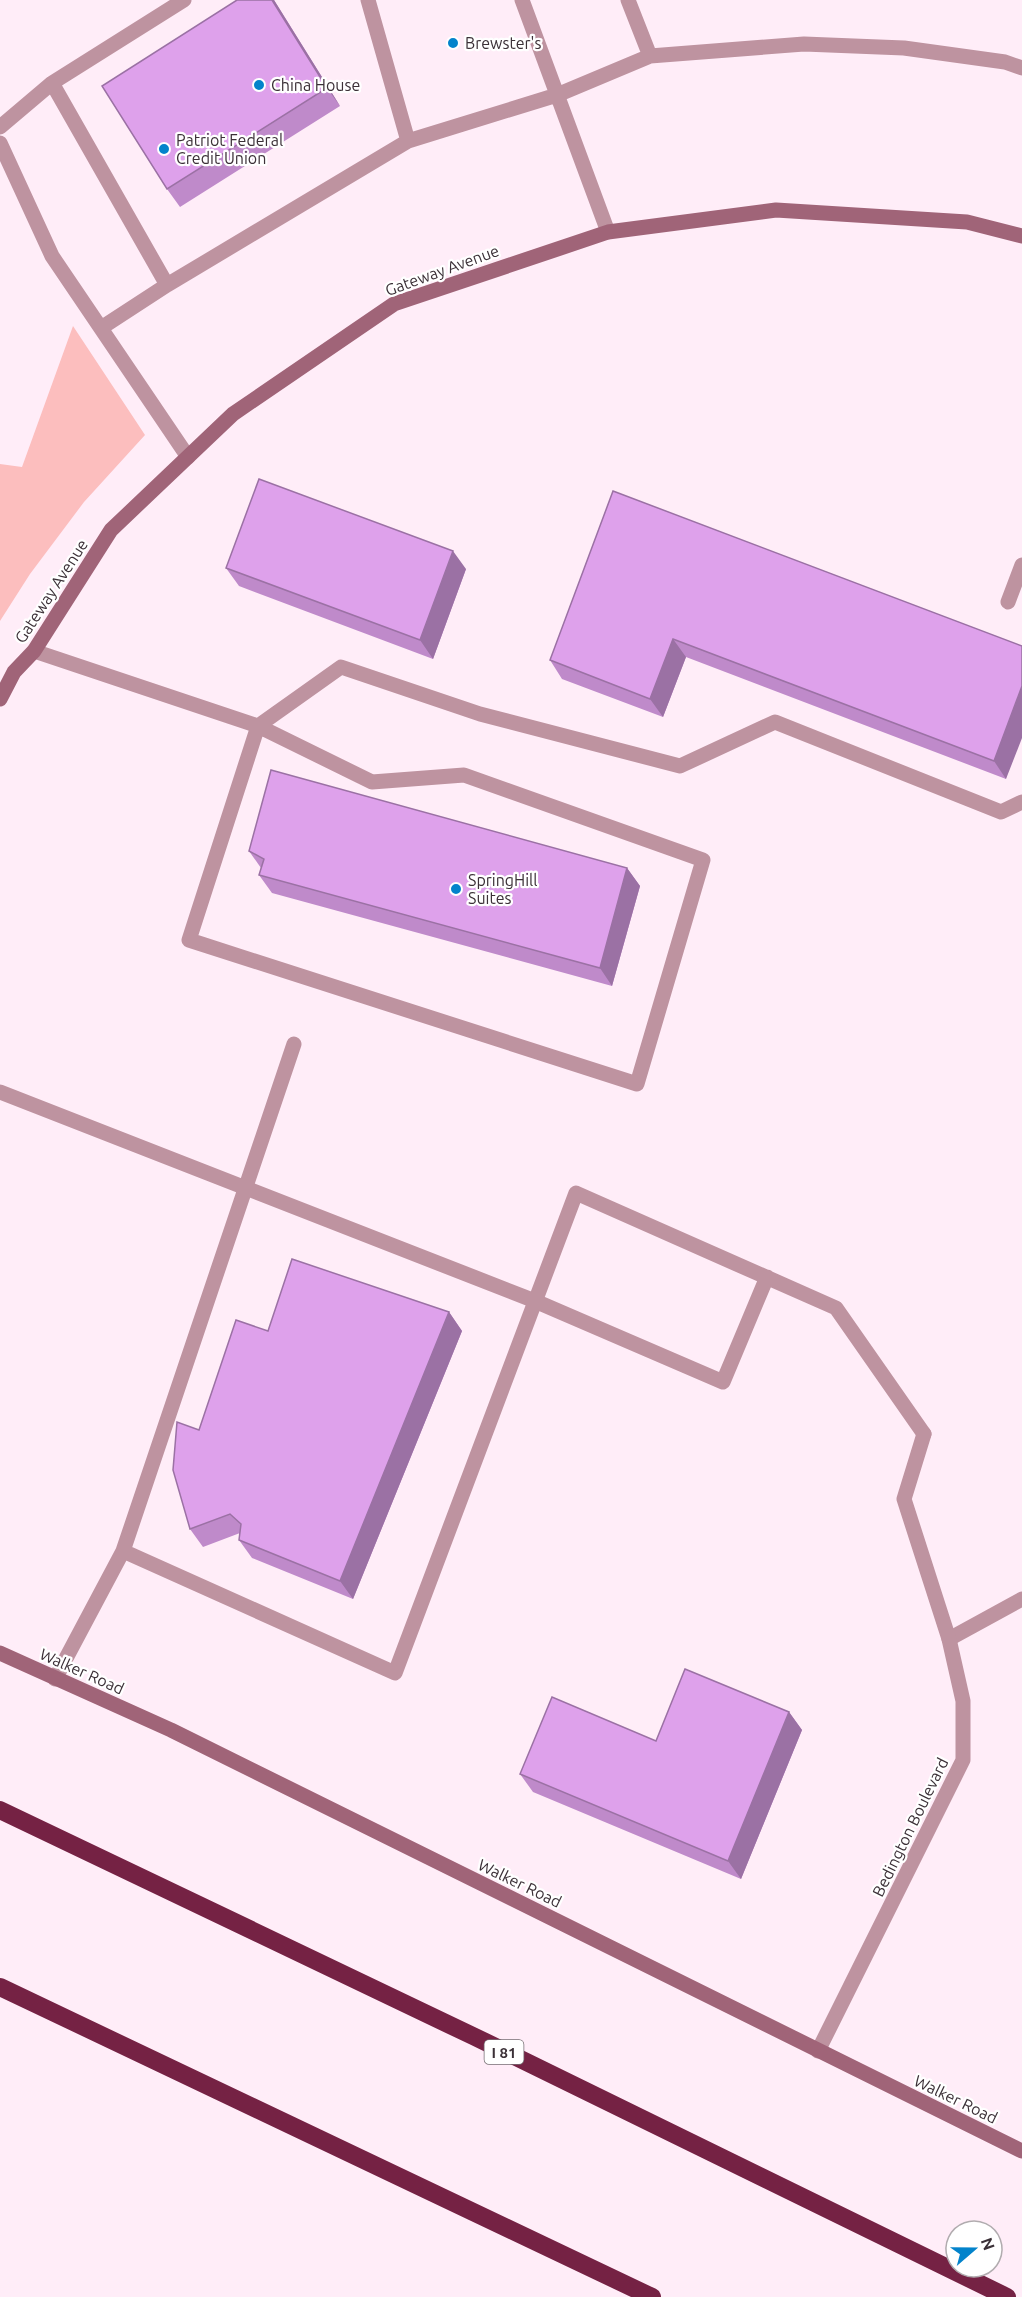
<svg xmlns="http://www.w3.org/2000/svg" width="1022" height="2297" font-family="Ubuntu,sans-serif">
	<rect width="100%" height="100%" fill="#ffedf8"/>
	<path fill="#fcbebe" d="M 73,326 L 145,435 L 84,502 L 30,574 L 0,621 L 0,464 L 22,467 Z"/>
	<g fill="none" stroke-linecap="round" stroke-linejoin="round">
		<path stroke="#be93a0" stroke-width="15" d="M 184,0 L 52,83 L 167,285 L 408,141
			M 368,0 L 408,141 L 557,95 L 650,56 L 804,44 L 904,48 L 1005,62 L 1022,68
			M 522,0 L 608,232
			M 628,0 L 650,56
			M 0,127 L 52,83
			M 0,143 L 52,256 L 188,457
			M 101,328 L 167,285
			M 1008,602 L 1022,565
			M 34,651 L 258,726 L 372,782 L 464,775 L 703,860 L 637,1084 L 189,940 L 258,726 L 341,667 L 480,714 L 680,766 L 775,722 L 1001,812 L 1022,802
			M 0,1092 L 535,1301 L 723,1382 L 767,1277
			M 123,1551 L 395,1673 L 576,1193 L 836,1308 L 924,1434
			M 949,1639 L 1022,1599
			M 55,1679 L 123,1551 L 294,1044"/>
		<path stroke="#be93a0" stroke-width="15" d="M 818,2051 L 963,1760 L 963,1701 L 949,1639 L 904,1499 L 924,1434"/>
		<path stroke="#a06478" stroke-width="15" d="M 0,699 L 14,672 L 34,651 L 111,530 L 233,414 L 394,304 L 608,232 L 776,210 L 967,222 L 1022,236
			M 0,1653 L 171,1730 L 1022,2151"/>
		<path stroke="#752244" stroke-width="18" d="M 0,1810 L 473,2036 L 1007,2297
			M 0,1987 L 652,2297"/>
	</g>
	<path fill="#bf8aca" d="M 274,0 L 340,106 L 180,207 L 167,189 Z
		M 613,491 L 1022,646 L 1006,779 L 686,657 L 663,717 L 562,679 L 550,660 Z
		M 226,568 L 466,569 L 433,659 L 239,586 Z
		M 249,851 L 627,868 L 640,886 L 612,986 L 272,893 L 259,875 L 261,868 Z
		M 449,1312 L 462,1331 L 353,1599 L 252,1558 L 239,1540 L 240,1533 L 203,1547 L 190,1529 L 199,1430 L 268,1331 Z
		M 789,1712 L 802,1730 L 741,1879 L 533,1792 L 520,1774 L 656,1741 Z"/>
	<path fill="#9b71a4" d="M 272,0 L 274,0 L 340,106 L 327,88 Z
		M 453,551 L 466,569 L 433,659 L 420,640 Z
		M 673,639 L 686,657 L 663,717 L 650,699 Z
		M 1022,686 L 1022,738 L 1006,779 L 994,761 Z
		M 627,868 L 640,886 L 612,986 L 600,968 Z
		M 449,1312 L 462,1331 L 353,1599 L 340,1581 Z
		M 789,1712 L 802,1730 L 741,1879 L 728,1861 Z"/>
	<path fill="#dea1eb" stroke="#9b71a4" stroke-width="1.5" d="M 237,0 L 272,0 L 327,88 L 167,189 L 102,86 Z
		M 259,479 L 453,551 L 420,640 L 226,568 Z
		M 613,491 L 1022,646 L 1022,686 L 994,761 L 673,639 L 650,699 L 550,660 Z
		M 271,770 L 627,868 L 600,968 L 259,875 L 264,859 L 249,851 Z
		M 292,1259 L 449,1312 L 340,1581 L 239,1540 L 241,1524 L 230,1514 L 190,1529 L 173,1470 L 177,1422 L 199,1430 L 236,1320 L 268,1331 Z
		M 685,1669 L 789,1712 L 728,1861 L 520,1774 L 552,1697 L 656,1741 Z"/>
	<g fill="#0383cb" stroke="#fff" stroke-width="2">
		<circle cx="453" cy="43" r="6"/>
		<circle cx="259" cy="85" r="6"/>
		<circle cx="164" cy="149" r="6"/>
		<circle cx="456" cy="889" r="6"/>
	</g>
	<g text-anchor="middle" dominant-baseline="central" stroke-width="4.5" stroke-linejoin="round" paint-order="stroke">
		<rect fill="#fff" stroke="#766e73" stroke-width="1.5" x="484.5" y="2040" width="39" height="24" rx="4.5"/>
		<g font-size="15" font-weight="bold" fill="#3b3037">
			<text x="504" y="2052">I 81</text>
		</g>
		<g font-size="16" fill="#3b3037" stroke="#fff" text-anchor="start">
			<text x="465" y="43">Brewster's</text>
			<text x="271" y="85">China House</text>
			<text x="176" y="140">Patriot Federal<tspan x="176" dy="18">Credit Union</tspan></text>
			<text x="468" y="880">SpringHill<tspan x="468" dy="18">Suites</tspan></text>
		</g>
		<g font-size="16" fill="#3b3037" stroke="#fff">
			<text transform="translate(442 270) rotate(-20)">Gateway Avenue</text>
			<text transform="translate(51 591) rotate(-57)">Gateway Avenue</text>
			<text transform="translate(82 1671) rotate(24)">Walker Road</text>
			<text transform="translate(910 1827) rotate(-64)">Bedington Boulevard</text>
			<text transform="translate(520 1883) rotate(26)">Walker Road</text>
			<text transform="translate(956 2099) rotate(26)">Walker Road</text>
		</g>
	</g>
	<g transform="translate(974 2249) rotate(70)"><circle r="28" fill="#ffffff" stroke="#b1acaf" stroke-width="1.5"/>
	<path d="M0-4.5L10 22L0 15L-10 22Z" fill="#0383cb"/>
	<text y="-9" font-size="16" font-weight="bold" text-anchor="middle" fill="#3b3037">N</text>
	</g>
</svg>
